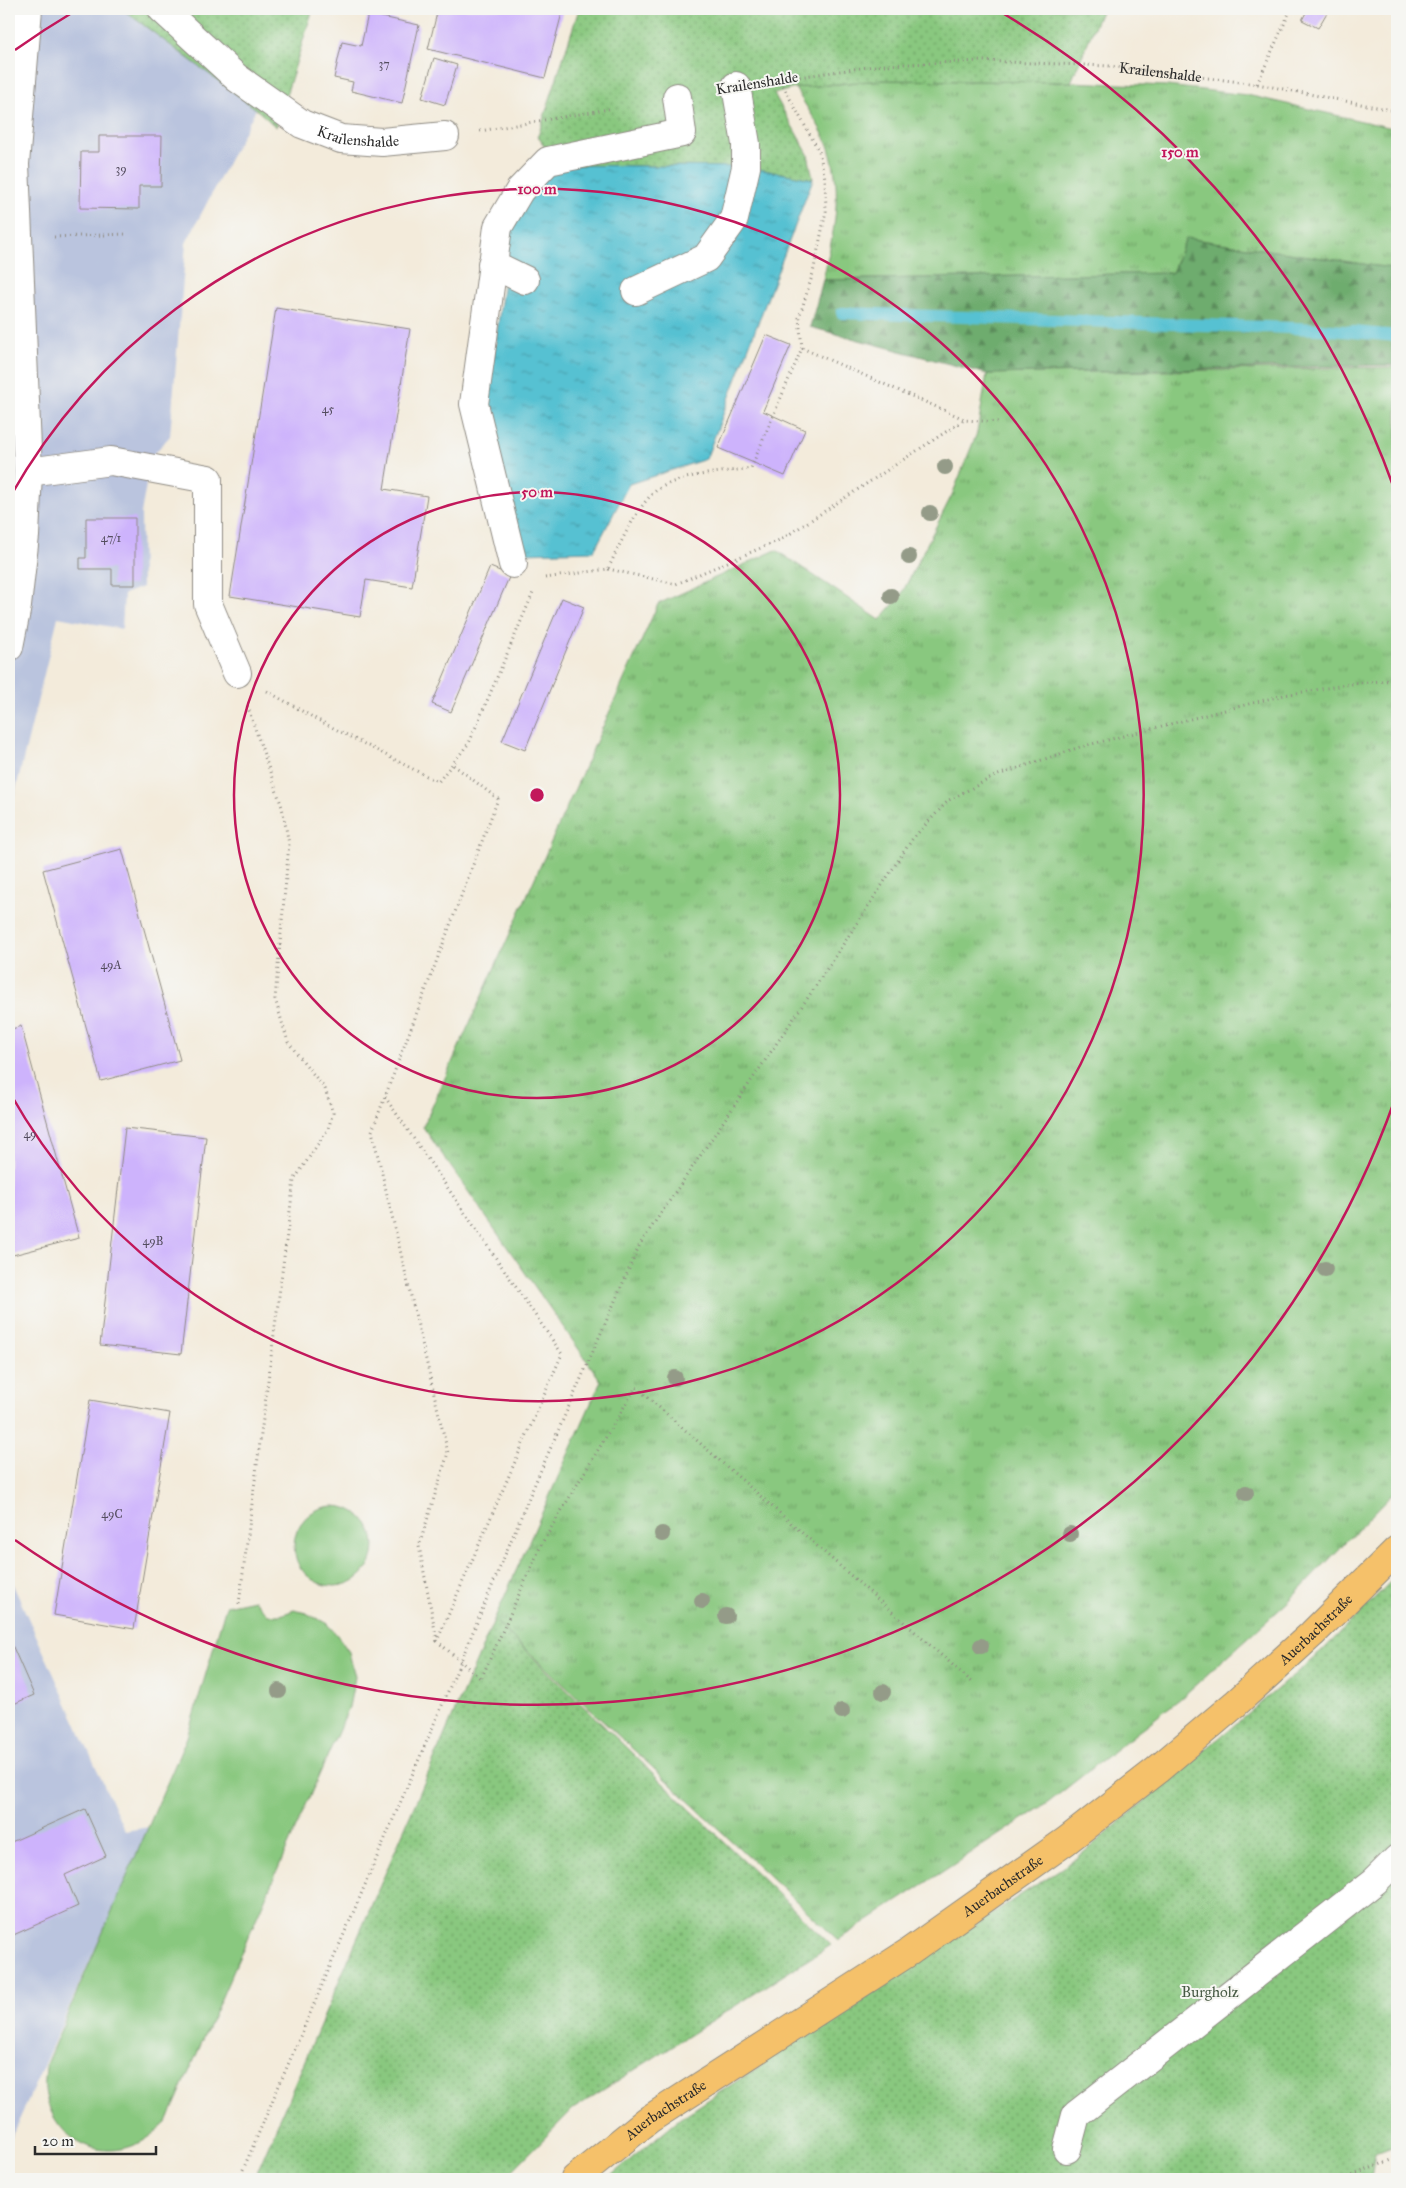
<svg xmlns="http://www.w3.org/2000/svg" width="1406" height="2188" font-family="'IM FELL Great Primer',serif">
	<defs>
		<pattern id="grass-tufts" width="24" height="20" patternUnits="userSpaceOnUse" patternTransform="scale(1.25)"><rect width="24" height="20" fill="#89c87f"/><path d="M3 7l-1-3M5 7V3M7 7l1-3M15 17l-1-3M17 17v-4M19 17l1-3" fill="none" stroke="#70a368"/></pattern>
		<pattern id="forest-firs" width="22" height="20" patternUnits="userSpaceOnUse" patternTransform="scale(1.25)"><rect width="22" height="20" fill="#6eac6e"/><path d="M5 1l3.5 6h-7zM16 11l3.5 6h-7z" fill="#5b8c5b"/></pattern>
		<pattern id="garden-dots" width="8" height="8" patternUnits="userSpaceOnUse" patternTransform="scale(1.25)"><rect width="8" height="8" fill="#89c87f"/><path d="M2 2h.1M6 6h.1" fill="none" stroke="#70a368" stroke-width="1.8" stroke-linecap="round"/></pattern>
		<pattern id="water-ripples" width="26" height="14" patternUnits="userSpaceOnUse" patternTransform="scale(1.25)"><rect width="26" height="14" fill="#57c1d2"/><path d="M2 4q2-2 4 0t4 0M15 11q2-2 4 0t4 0" fill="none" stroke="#489dab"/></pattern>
	</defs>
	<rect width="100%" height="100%" fill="#f6f6f2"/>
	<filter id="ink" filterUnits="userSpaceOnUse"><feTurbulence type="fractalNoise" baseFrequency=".02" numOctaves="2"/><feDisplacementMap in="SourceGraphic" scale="10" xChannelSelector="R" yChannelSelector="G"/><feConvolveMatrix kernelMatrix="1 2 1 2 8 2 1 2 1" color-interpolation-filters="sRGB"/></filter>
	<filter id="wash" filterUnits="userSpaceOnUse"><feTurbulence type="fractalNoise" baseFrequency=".0096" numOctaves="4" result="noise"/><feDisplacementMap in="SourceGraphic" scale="20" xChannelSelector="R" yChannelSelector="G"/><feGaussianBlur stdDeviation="1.12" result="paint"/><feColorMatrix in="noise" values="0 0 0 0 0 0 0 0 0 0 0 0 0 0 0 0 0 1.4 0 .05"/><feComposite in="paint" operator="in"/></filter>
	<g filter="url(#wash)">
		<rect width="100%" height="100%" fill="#f3ebdb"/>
		<path fill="#bac4de" d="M 9,9 L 122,9 L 256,109 L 186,243 L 170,436 L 151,457 L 141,513 L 142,587 L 124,594 L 122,629 L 58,617 L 13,801 L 9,811 Z
			M 9,1576 L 125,1831 L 149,1827 L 9,2143 Z"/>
		<path fill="url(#grass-tufts)" stroke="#5a7a55" d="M 881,80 L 1071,82 L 1167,86 L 1247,95 L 1397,129 L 1397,269 L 1186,238 L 1172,273 L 823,280 C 833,233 844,196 829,148 C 824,131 804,104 795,88 Z
			M 1397,367 L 1397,1489 L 1290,1600 L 1181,1698 L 1049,1802 L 838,1940 L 494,1620 L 601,1381 L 423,1127 L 658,604 L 776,550 L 880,620 L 901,595 L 952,495 L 977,433 L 987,374 Z"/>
		<path fill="url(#forest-firs)" stroke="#4c6c4c" d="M 1186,238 L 1397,269 L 1397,365 L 987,374 L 810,327 L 823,280 L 1172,273 Z"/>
		<path fill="#89c87f" stroke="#5a7a55" d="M294 1546a40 40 0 1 1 80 0a40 40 0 1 1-80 0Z
			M 254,1600 L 268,1615 L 281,1615 L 294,1610 L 306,1613 L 326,1623 L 337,1635 L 349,1652 L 355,1677 L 349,1707 L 167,2122 C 158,2130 150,2138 139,2143 C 96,2164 51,2136 45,2090 C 44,2082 46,2072 46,2064 L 187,1737 L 226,1606 Z"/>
		<path fill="url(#garden-dots)" stroke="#5a7a55" d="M 122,9 L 313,9 L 276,127 L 256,109 Z
			M 579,9 L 1102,9 L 1071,82 L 880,80 L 795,88 L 774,94 L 808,154 L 813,179 L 746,167 L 555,165 L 538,136 Z
			M 1397,1575 L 1397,2145 L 1376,2153 L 1372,2179 L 607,2179 L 679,2119 L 1077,1858 L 1321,1652 Z
			M 494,1620 L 831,1945 L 573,2109 L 504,2179 L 254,2179 Z"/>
		<path fill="url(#water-ripples)" stroke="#41767e" d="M 555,165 L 746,167 L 813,179 L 706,459 L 629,484 L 594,551 L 522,553 L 487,405 L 511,229 L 531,193 Z"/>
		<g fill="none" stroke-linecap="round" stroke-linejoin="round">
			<path stroke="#57c1d2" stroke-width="12" d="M 842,313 L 1320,329 L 1397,336"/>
		</g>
		<g id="blocks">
			<path fill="#cdb3fc" d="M 438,9 L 563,9 L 545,78 L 428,49 Z
				M 1308,9 L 1329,9 L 1318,28 L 1302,20 Z
				M 368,14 L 419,25 L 402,103 L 351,91 L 353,82 L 334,78 L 342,42 L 361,46 Z
				M 434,58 L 457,65 L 445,105 L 422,98 Z
				M 99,136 L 162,136 L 161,186 L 139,186 L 139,209 L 80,208 L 81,152 L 99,152 Z
				M 276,308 L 410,329 L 384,489 L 427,496 L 412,587 L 366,580 L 360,617 L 230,596 Z
				M 766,335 L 791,345 L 763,411 L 805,430 L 785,476 L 718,448 Z
				M 86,518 L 135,518 L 135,585 L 112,585 L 112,569 L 80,569 L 80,558 L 86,558 Z
				M 490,567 L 510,575 L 451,712 L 432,704 Z
				M 562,598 L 584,607 L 525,750 L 502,741 Z
				M 122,849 L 180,1060 L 101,1081 L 43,870 Z
				M 21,1026 L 79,1238 L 9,1256 L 9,1030 Z
				M 125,1128 L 206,1137 L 181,1354 L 100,1345 Z
				M 90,1400 L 170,1413 L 134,1629 L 54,1615 Z
				M 9,1638 L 34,1695 L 9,1706 Z
				M 85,1809 L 106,1856 L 65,1875 L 78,1906 L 9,1937 L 9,1843 Z"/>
		</g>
	</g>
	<g filter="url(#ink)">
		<use href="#blocks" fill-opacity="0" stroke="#8f8b83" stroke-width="1"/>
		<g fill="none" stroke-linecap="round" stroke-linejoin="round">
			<defs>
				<g id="minor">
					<path id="s2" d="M 162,9 L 237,78 L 302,124 L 341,139 L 382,142 L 445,136"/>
					<path d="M 492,264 L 525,280"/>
					<path d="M 636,291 L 706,258 L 734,219 L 746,167 L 746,144 L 736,86"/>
					<path d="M 28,472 L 111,461 L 208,479 L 208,604 L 237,673"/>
					<path d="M 513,564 L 474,404 L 498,227 L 520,190 L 548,161 L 682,133 L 677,97"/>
					<path d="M 9,647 L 17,606 L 25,536 L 28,472 L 15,164 L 28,9"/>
					<path d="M 1067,2149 L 1076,2115 L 1375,1881 L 1397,1859"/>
				</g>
				<g id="major">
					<path id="s3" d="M 575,2179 L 648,2120 L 909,1952 L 1066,1841 L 1157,1770 L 1235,1704 L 1312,1634 L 1397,1550"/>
				</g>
			</defs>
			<use href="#minor" stroke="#8f8b83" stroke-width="30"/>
			<use href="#major" stroke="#8f8b83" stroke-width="30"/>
			<g stroke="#8f8b83" stroke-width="3" stroke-dasharray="1 4" stroke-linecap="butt">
				<path id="s1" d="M 770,81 L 882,65 L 982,61 L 1109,66 L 1257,84 L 1397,111"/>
				<path d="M 1257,84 L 1291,9"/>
				<path d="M 480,131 L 609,109"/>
				<path d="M 54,237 L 127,234"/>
				<path d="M 802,348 L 964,419"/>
				<path d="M 608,569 L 676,584 L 782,539 L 964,420 L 1000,422"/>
				<path d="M 545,578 L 608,569 C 618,548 640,499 660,488 C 687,473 721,473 751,468 L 802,348 L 799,318 L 813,273 L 826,211 L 825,178 L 819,151 L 779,79"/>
				<path d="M 267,691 L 316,719 L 438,782 L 469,743 L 533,593"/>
				<path d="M 385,1097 L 562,1354 L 437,1641 L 481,1679 L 542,1543 L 636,1387 L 972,1682"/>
				<path d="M 239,1604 L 294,1180 L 328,1129 L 333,1113 L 325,1089 L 288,1042 L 275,999 L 289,844 L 282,807 L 247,705"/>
				<path d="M 437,1641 L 419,1546 L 448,1453 L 372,1131 L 498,799 L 452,764"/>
				<path d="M 465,1651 L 530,1495 L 640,1244 L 813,990 L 913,838 L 949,800 L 995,776 L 1080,747 L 1284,695 L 1357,683 L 1397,680"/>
				<path d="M 239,2179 L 458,1668"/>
				<path d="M 1343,2179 L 1397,2158"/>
			</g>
			<use href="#minor" stroke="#fff" stroke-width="28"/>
			<use href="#major" stroke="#f5c16b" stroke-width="28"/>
			<path stroke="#8f8b83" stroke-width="3" stroke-dasharray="1 4" stroke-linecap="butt" d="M 458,1668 L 465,1651"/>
		</g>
		<g fill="#949b88">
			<circle cx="945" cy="467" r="8"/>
			<circle cx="930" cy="513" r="8"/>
			<circle cx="909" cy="557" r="8"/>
			<circle cx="891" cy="596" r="8"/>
			<circle cx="1325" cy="1269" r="8"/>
			<circle cx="675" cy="1378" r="8"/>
			<circle cx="1246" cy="1493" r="8"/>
			<circle cx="662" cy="1534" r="8"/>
			<circle cx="1070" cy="1534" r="8"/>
			<circle cx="702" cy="1601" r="8"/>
			<circle cx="726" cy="1616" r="8"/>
			<circle cx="981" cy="1646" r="8"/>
			<circle cx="279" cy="1691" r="8"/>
			<circle cx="883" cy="1692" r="8"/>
			<circle cx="842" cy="1711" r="8"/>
		</g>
	</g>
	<g fill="none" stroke="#c2185b" stroke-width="2.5">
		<circle cx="537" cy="795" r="303"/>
		<path d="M10 497A606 606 0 1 1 10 1093"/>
		<path d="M1395 1099A910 910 0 0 1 15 1540M15 50A910 910 0 0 1 75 11M999 11A910 910 0 0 1 1395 491"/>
	</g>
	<g text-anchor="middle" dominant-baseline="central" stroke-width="4" stroke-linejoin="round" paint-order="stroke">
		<g font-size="12" fill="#544d5f">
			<text x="384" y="64">37</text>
			<text x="121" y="169">39</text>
			<text x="328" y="409">45</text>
			<text x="111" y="538">47/1</text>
			<text x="111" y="965">49A</text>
			<text x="30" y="1134">49</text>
			<text x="153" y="1241">49B</text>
			<text x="112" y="1514">49C</text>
		</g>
		<g font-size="15" fill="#2b2b2b" stroke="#f6f6f2">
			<text stroke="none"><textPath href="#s1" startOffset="392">Krailenshalde</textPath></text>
			<text transform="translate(757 83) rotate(-9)">Krailenshalde</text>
			<text stroke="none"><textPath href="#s2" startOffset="240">Krailenshalde</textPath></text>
			<text stroke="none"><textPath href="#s3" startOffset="924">Auerbachstraße</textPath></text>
			<text stroke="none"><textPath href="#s3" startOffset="519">Auerbachstraße</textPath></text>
			<text stroke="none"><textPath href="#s3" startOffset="114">Auerbachstraße</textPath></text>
		</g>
		<g font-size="15" fill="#475a44" stroke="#f6f6f2">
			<text x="1210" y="1992">Burgholz</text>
		</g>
	</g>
	<circle cx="537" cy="795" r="8" fill="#c2185b" stroke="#f6f6f2" stroke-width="2.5"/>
	<g font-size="15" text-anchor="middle" font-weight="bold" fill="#c2185b" stroke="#f6f6f2" stroke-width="4" stroke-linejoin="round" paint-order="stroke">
		<text x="1180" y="157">150 m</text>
		<text x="537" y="194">100 m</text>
		<text x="537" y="497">50 m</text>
	</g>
	<rect width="1406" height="2188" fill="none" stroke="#f6f6f2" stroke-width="30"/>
	<path d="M35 2146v8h121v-8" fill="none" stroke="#2b2b2b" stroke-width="2.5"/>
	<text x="42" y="2146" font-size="15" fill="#2b2b2b" stroke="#f6f6f2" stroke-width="4" paint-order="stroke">20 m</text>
</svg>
